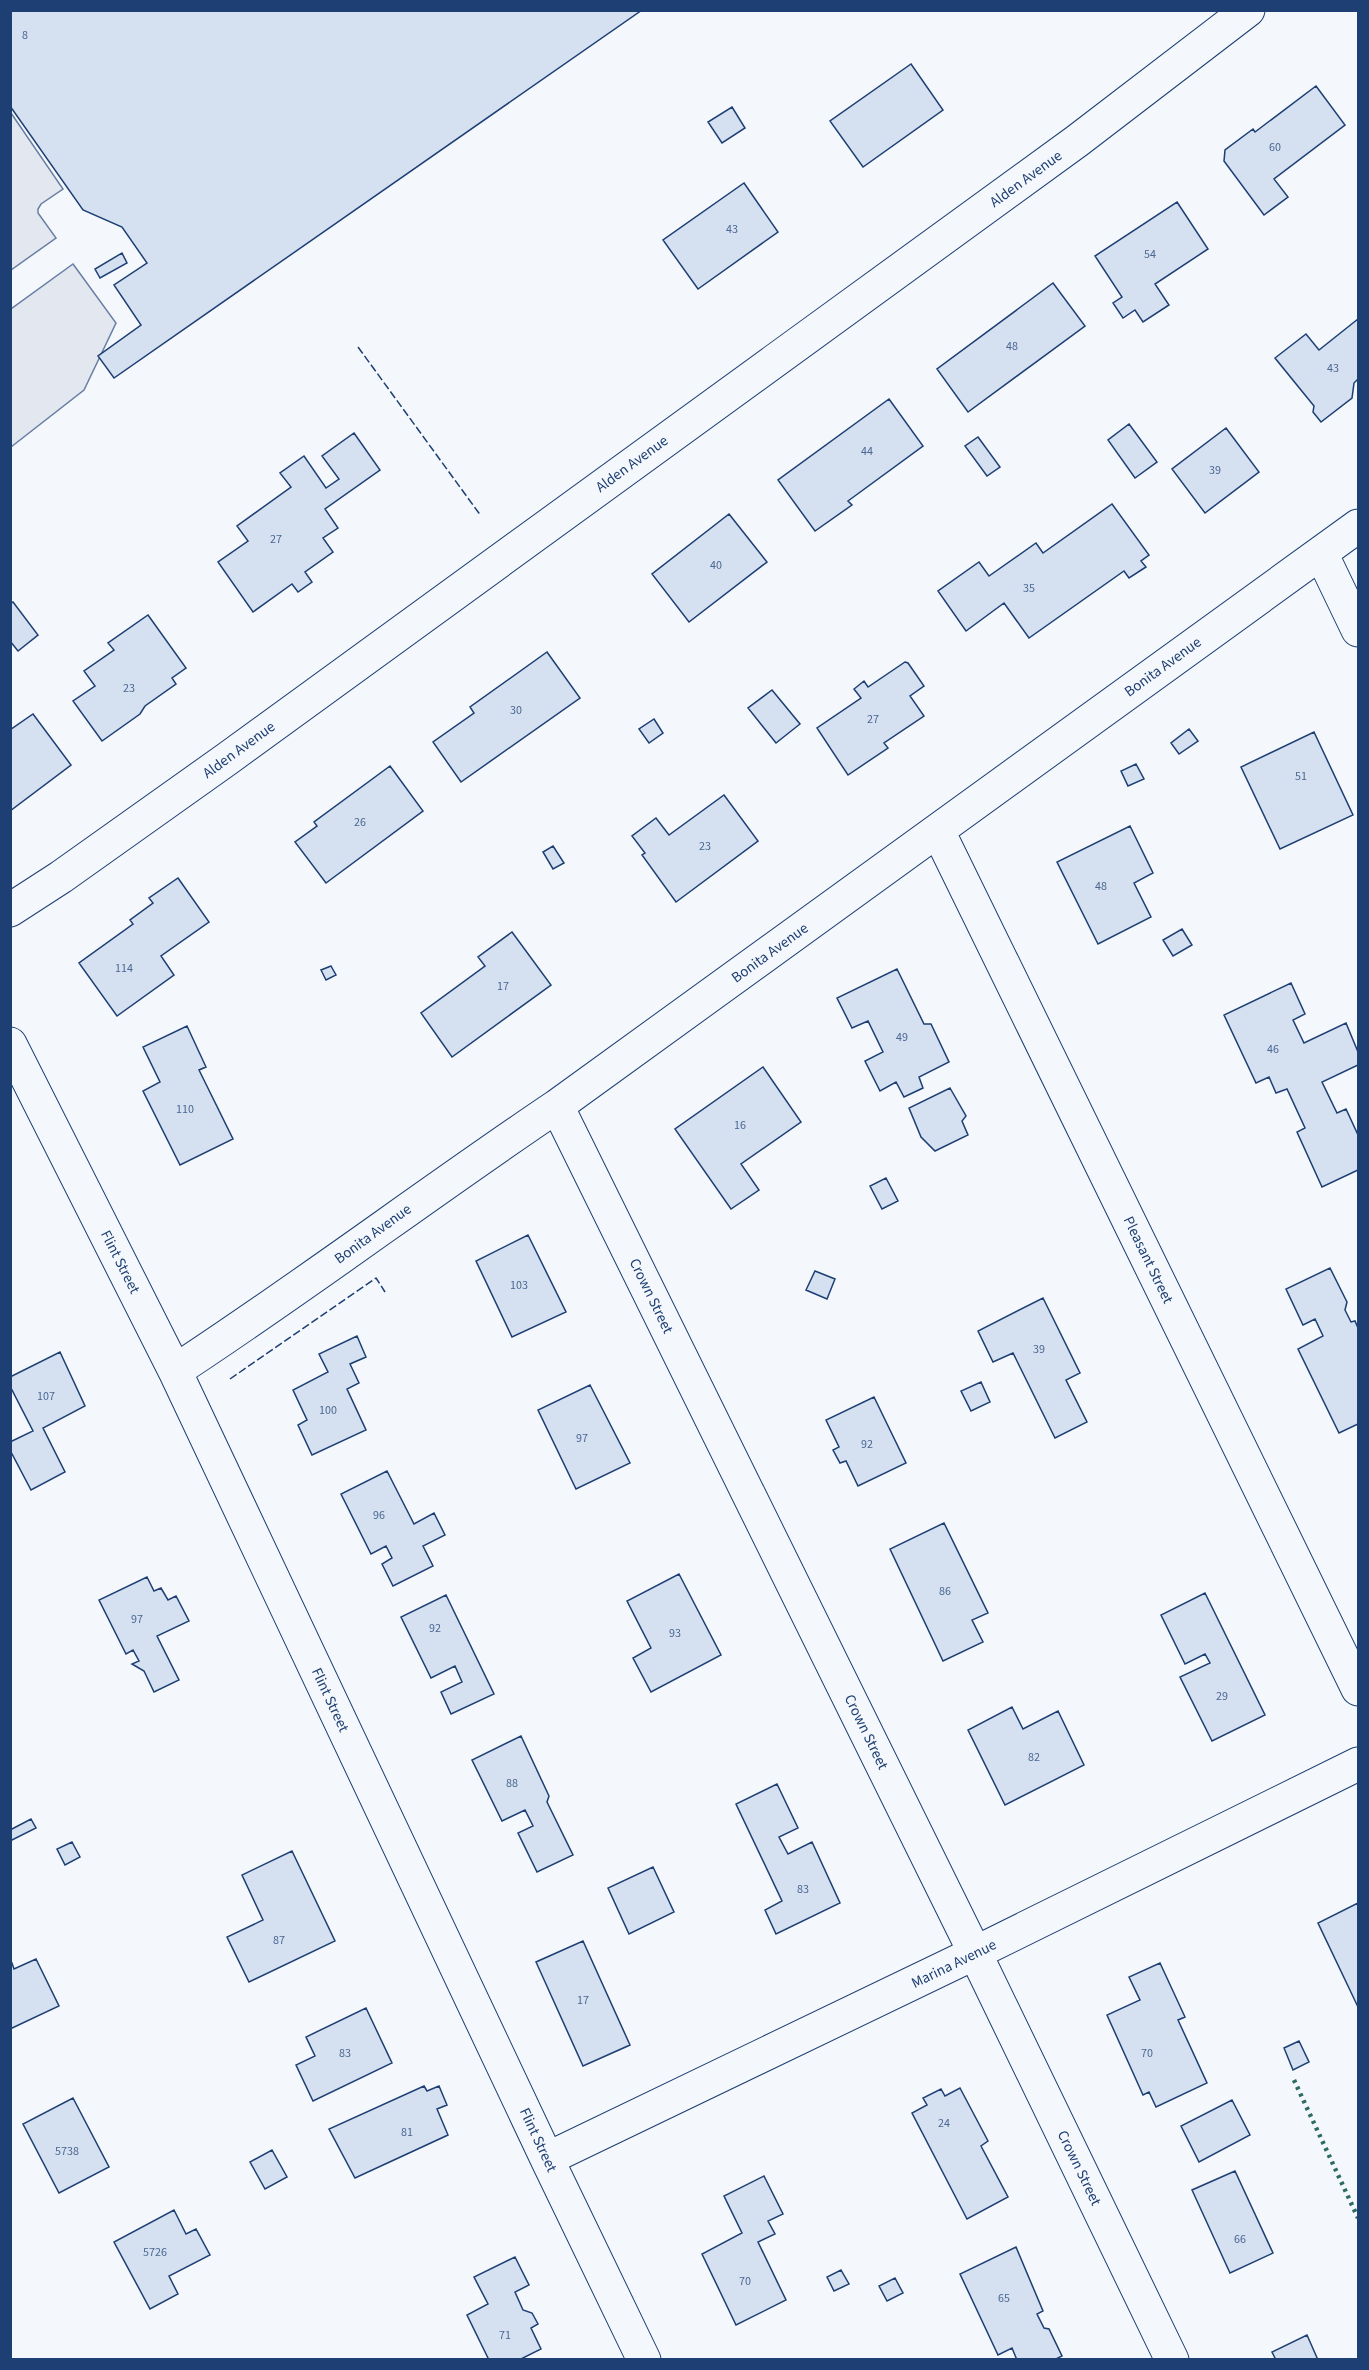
<svg xmlns="http://www.w3.org/2000/svg" width="1369" height="2370" font-family="'Source Sans 3',sans-serif">
	<rect width="100%" height="100%" fill="#f4f7fb"/>
	<path fill="#e3e8f0" stroke="#687fa3" stroke-width="1.5" d="M 11,113 L 63,189 L 41,204 L 38,209 L 38,213 L 56,238 L 11,270 Z
		M 73,264 L 116,323 L 84,390 L 11,447 L 11,309 Z"/>
	<path fill="#d5e0f0" stroke="#1d3f73" stroke-width="1.5" d="M 10,10 L 642,10 L 114,378 L 98,356 L 141,325 L 114,285 L 147,263 L 122,227 L 83,210 L 10,106 Z
		M 911,64 L 943,110 L 863,167 L 830,121 Z
		M 1316,86 L 1345,125 L 1274,179 L 1288,197 L 1264,215 L 1224,161 L 1225,150 L 1253,129 L 1255,132 Z
		M 732,107 L 745,128 L 722,143 L 708,122 Z
		M 744,183 L 778,232 L 698,289 L 663,240 Z
		M 1177,202 L 1208,249 L 1155,284 L 1169,305 L 1143,322 L 1135,310 L 1123,318 L 1113,303 L 1122,297 L 1095,256 Z
		M 122,253 L 127,263 L 100,278 L 95,269 Z
		M 1053,283 L 1085,326 L 968,412 L 937,369 Z
		M 1358,319 L 1358,379 L 1354,383 L 1352,398 L 1321,422 L 1313,412 L 1314,406 L 1275,358 L 1306,334 L 1319,350 Z
		M 889,399 L 923,446 L 848,501 L 852,505 L 815,531 L 778,480 Z
		M 1129,424 L 1157,462 L 1135,478 L 1108,440 Z
		M 1226,428 L 1259,472 L 1205,513 L 1172,469 Z
		M 354,433 L 380,470 L 325,509 L 338,528 L 323,538 L 333,552 L 305,572 L 312,582 L 298,592 L 292,584 L 253,612 L 218,562 L 248,541 L 237,526 L 291,487 L 280,473 L 304,456 L 326,488 L 339,479 L 322,456 Z
		M 978,437 L 1000,467 L 987,476 L 965,446 Z
		M 1112,504 L 1149,555 L 1141,561 L 1146,567 L 1129,578 L 1124,571 L 1029,638 L 1004,603 L 966,631 L 938,591 L 979,562 L 989,576 L 1036,543 L 1043,553 Z
		M 729,514 L 767,562 L 689,622 L 652,574 Z
		M 13,602 L 38,635 L 18,651 L 10,641 L 10,604 Z
		M 148,615 L 186,668 L 172,678 L 176,684 L 145,706 L 140,714 L 102,741 L 73,701 L 95,686 L 84,671 L 114,650 L 108,643 Z
		M 547,652 L 580,698 L 461,782 L 433,742 L 474,713 L 470,707 Z
		M 905,662 L 908,663 L 924,686 L 910,696 L 924,716 L 884,743 L 888,748 L 848,775 L 817,728 L 861,698 L 854,689 L 864,681 L 868,687 Z
		M 772,690 L 800,724 L 776,743 L 748,708 Z
		M 33,714 L 71,765 L 10,811 L 10,730 Z
		M 654,719 L 663,733 L 649,743 L 639,729 Z
		M 1189,729 L 1198,741 L 1179,754 L 1171,743 Z
		M 1314,732 L 1353,815 L 1280,849 L 1241,767 Z
		M 1136,764 L 1144,779 L 1128,786 L 1121,771 Z
		M 390,766 L 423,811 L 326,883 L 295,842 L 317,826 L 314,822 Z
		M 724,795 L 758,841 L 676,902 L 642,855 L 645,853 L 632,836 L 656,818 L 669,835 Z
		M 1130,826 L 1153,873 L 1134,883 L 1151,917 L 1098,944 L 1057,862 Z
		M 553,846 L 564,863 L 553,869 L 543,852 Z
		M 178,878 L 209,922 L 161,956 L 174,975 L 117,1016 L 79,963 L 133,924 L 130,920 L 153,903 L 149,898 Z
		M 1182,929 L 1192,945 L 1173,956 L 1163,940 Z
		M 512,932 L 551,985 L 452,1057 L 421,1013 L 485,966 L 478,957 Z
		M 331,966 L 336,975 L 326,980 L 321,970 Z
		M 897,969 L 924,1024 L 931,1024 L 949,1062 L 919,1077 L 923,1088 L 904,1097 L 896,1082 L 880,1091 L 865,1061 L 883,1052 L 868,1021 L 852,1028 L 837,998 Z
		M 1291,983 L 1305,1014 L 1293,1020 L 1304,1043 L 1346,1023 L 1358,1052 L 1358,1065 L 1322,1082 L 1337,1113 L 1346,1109 L 1358,1135 L 1358,1170 L 1322,1187 L 1297,1132 L 1305,1128 L 1287,1089 L 1276,1093 L 1269,1077 L 1256,1083 L 1224,1015 Z
		M 187,1026 L 206,1067 L 199,1070 L 233,1139 L 180,1165 L 143,1091 L 160,1082 L 143,1047 Z
		M 763,1067 L 801,1122 L 741,1164 L 759,1190 L 731,1209 L 675,1129 Z
		M 950,1088 L 966,1116 L 962,1121 L 968,1135 L 935,1151 L 921,1137 L 909,1108 Z
		M 886,1178 L 898,1201 L 882,1209 L 870,1186 Z
		M 528,1235 L 566,1312 L 512,1337 L 476,1261 Z
		M 1330,1268 L 1347,1302 L 1345,1310 L 1351,1322 L 1355,1321 L 1358,1328 L 1358,1424 L 1339,1433 L 1298,1349 L 1323,1336 L 1315,1319 L 1303,1325 L 1286,1289 Z
		M 815,1271 L 835,1279 L 827,1299 L 806,1290 Z
		M 1043,1298 L 1080,1373 L 1066,1380 L 1087,1422 L 1055,1438 L 1013,1353 L 993,1362 L 978,1331 Z
		M 357,1336 L 366,1357 L 350,1364 L 359,1383 L 347,1389 L 366,1430 L 312,1455 L 298,1425 L 307,1420 L 293,1390 L 328,1372 L 319,1354 Z
		M 60,1352 L 85,1406 L 43,1428 L 65,1472 L 31,1490 L 10,1450 L 10,1442 L 33,1431 L 10,1386 L 10,1377 Z
		M 981,1382 L 990,1402 L 971,1411 L 961,1391 Z
		M 590,1385 L 630,1463 L 576,1489 L 538,1410 Z
		M 874,1397 L 906,1463 L 858,1486 L 846,1461 L 840,1463 L 833,1450 L 839,1447 L 826,1420 Z
		M 387,1471 L 414,1524 L 434,1513 L 445,1535 L 423,1546 L 433,1566 L 393,1586 L 382,1564 L 392,1558 L 386,1546 L 371,1554 L 341,1494 Z
		M 944,1523 L 988,1613 L 972,1620 L 983,1642 L 943,1661 L 890,1549 Z
		M 679,1574 L 721,1655 L 651,1692 L 633,1658 L 651,1648 L 627,1601 Z
		M 147,1577 L 154,1591 L 161,1588 L 168,1600 L 176,1596 L 189,1621 L 157,1636 L 179,1680 L 154,1692 L 144,1671 L 132,1664 L 139,1661 L 133,1650 L 126,1654 L 99,1600 Z
		M 1205,1593 L 1265,1715 L 1212,1741 L 1180,1677 L 1210,1663 L 1205,1654 L 1185,1664 L 1161,1615 Z
		M 446,1595 L 494,1694 L 451,1714 L 441,1692 L 462,1682 L 455,1666 L 431,1678 L 401,1617 Z
		M 1012,1707 L 1023,1729 L 1058,1711 L 1084,1765 L 1005,1805 L 968,1730 Z
		M 521,1736 L 549,1796 L 547,1802 L 573,1855 L 537,1872 L 518,1833 L 533,1826 L 525,1810 L 502,1821 L 472,1760 Z
		M 777,1784 L 798,1828 L 779,1837 L 788,1854 L 812,1842 L 840,1903 L 776,1934 L 765,1910 L 782,1901 L 736,1804 Z
		M 31,1819 L 36,1828 L 10,1841 L 10,1830 Z
		M 72,1842 L 80,1857 L 65,1865 L 57,1849 Z
		M 292,1851 L 335,1941 L 249,1982 L 227,1937 L 263,1920 L 242,1875 Z
		M 653,1867 L 674,1912 L 629,1934 L 608,1888 Z
		M 1358,1903 L 1358,2007 L 1318,1923 Z
		M 583,1941 L 630,2045 L 583,2066 L 536,1962 Z
		M 36,1959 L 59,2006 L 10,2029 L 10,1964 L 12,1963 L 14,1969 Z
		M 1160,1963 L 1185,2017 L 1178,2020 L 1207,2083 L 1156,2107 L 1149,2092 L 1143,2095 L 1107,2015 L 1140,2000 L 1129,1977 Z
		M 366,2008 L 392,2063 L 313,2101 L 296,2065 L 315,2056 L 306,2037 Z
		M 1299,2041 L 1309,2062 L 1293,2070 L 1284,2048 Z
		M 424,2086 L 427,2091 L 439,2086 L 447,2105 L 437,2109 L 448,2135 L 355,2178 L 329,2129 Z
		M 960,2088 L 988,2141 L 981,2146 L 1008,2197 L 967,2219 L 912,2113 L 927,2105 L 923,2098 L 941,2089 L 945,2096 Z
		M 73,2098 L 109,2167 L 59,2193 L 23,2124 Z
		M 1232,2100 L 1250,2135 L 1199,2162 L 1181,2126 Z
		M 272,2150 L 287,2177 L 265,2189 L 250,2162 Z
		M 1235,2171 L 1273,2253 L 1230,2273 L 1192,2190 Z
		M 764,2176 L 783,2214 L 768,2221 L 775,2234 L 758,2242 L 786,2300 L 736,2325 L 702,2254 L 742,2233 L 724,2196 Z
		M 174,2210 L 186,2234 L 196,2229 L 210,2255 L 169,2276 L 178,2294 L 150,2309 L 114,2242 Z
		M 1016,2247 L 1043,2311 L 1037,2314 L 1044,2328 L 1049,2329 L 1062,2356 L 1054,2360 L 1017,2360 L 1012,2348 L 998,2355 L 960,2274 Z
		M 515,2257 L 529,2285 L 515,2292 L 523,2310 L 532,2313 L 538,2324 L 531,2328 L 541,2349 L 519,2360 L 489,2360 L 467,2315 L 488,2304 L 474,2277 Z
		M 841,2270 L 849,2284 L 834,2291 L 827,2277 Z
		M 895,2278 L 903,2293 L 887,2301 L 879,2286 Z
		M 1307,2335 L 1318,2360 L 1276,2360 L 1272,2352 Z"/>
	<g fill="none" stroke-linecap="round" stroke-linejoin="round">
		<defs>
			<path id="street" d="M 1321,553 L 1358,630
				M 938,831 L 1358,1689
				M 10,910 L 61,877 L 227,759 L 1077,141 L 1248,10
				M 10,1044 L 175,1371 L 547,2159 L 644,2360
				M 557,1106 L 975,1953 L 1172,2360
				M 175,1371 C 305,1286 429,1192 557,1106 L 1358,526
				M 547,2159 L 975,1953 L 1358,1764"/>
		</defs>
		<use href="#street" stroke="#1d3f73" stroke-width="35"/>
		<use href="#street" stroke="#f4f7fb" stroke-width="33"/>
		<path stroke="#2c6c60" stroke-width="4.5" stroke-dasharray="3 4.5" stroke-linecap="butt" d="M 1294,2080 L 1358,2218"/>
		<path stroke="#1d3f73" stroke-width="1.5" stroke-dasharray="8 3" stroke-linecap="butt" d="M 358,347 L 481,516
			M 230,1379 L 376,1278 L 385,1292"/>
	</g>
	<g text-anchor="middle" dominant-baseline="central" stroke-width="4.5" stroke-linejoin="round" paint-order="stroke">
		<g font-size="12" fill="#4b6792">
			<text x="25" y="35">8</text>
			<text x="1275" y="147">60</text>
			<text x="732" y="229">43</text>
			<text x="1150" y="254">54</text>
			<text x="1012" y="346">48</text>
			<text x="1333" y="368">43</text>
			<text x="867" y="451">44</text>
			<text x="1215" y="470">39</text>
			<text x="276" y="539">27</text>
			<text x="716" y="565">40</text>
			<text x="1029" y="588">35</text>
			<text x="129" y="688">23</text>
			<text x="516" y="710">30</text>
			<text x="873" y="719">27</text>
			<text x="1301" y="776">51</text>
			<text x="360" y="822">26</text>
			<text x="705" y="846">23</text>
			<text x="1101" y="886">48</text>
			<text x="124" y="968">114</text>
			<text x="503" y="986">17</text>
			<text x="902" y="1037">49</text>
			<text x="1273" y="1049">46</text>
			<text x="185" y="1109">110</text>
			<text x="740" y="1125">16</text>
			<text x="519" y="1285">103</text>
			<text x="1039" y="1349">39</text>
			<text x="46" y="1396">107</text>
			<text x="328" y="1410">100</text>
			<text x="582" y="1438">97</text>
			<text x="867" y="1444">92</text>
			<text x="379" y="1515">96</text>
			<text x="945" y="1591">86</text>
			<text x="137" y="1619">97</text>
			<text x="435" y="1628">92</text>
			<text x="675" y="1633">93</text>
			<text x="1222" y="1696">29</text>
			<text x="1034" y="1757">82</text>
			<text x="512" y="1783">88</text>
			<text x="803" y="1889">83</text>
			<text x="279" y="1940">87</text>
			<text x="583" y="2000">17</text>
			<text x="345" y="2053">83</text>
			<text x="1147" y="2053">70</text>
			<text x="944" y="2123">24</text>
			<text x="407" y="2132">81</text>
			<text x="67" y="2151">5738</text>
			<text x="1240" y="2239">66</text>
			<text x="155" y="2252">5726</text>
			<text x="745" y="2281">70</text>
			<text x="1004" y="2298">65</text>
			<text x="505" y="2335">71</text>
		</g>
		<g font-size="15" fill="#1d3f73" stroke="#f4f7fb">
			<text transform="translate(1026 179) rotate(-36)">Alden Avenue</text>
			<text transform="translate(632 464) rotate(-36)">Alden Avenue</text>
			<text transform="translate(1163 667) rotate(-36)">Bonita Avenue</text>
			<text transform="translate(239 750) rotate(-36)">Alden Avenue</text>
			<text transform="translate(770 953) rotate(-36)">Bonita Avenue</text>
			<text transform="translate(373 1234) rotate(-36)">Bonita Avenue</text>
			<text transform="translate(1148 1260) rotate(64)">Pleasant Street</text>
			<text transform="translate(120 1262) rotate(63)">Flint Street</text>
			<text transform="translate(651 1296) rotate(64)">Crown Street</text>
			<text transform="translate(330 1700) rotate(65)">Flint Street</text>
			<text transform="translate(866 1732) rotate(64)">Crown Street</text>
			<text transform="translate(954 1964) rotate(-26)">Marina Avenue</text>
			<text transform="translate(538 2140) rotate(65)">Flint Street</text>
			<text transform="translate(1079 2168) rotate(64)">Crown Street</text>
		</g>
	</g>
	<rect width="1369" height="2370" fill="none" stroke="#1d3f73" stroke-width="24"/>
</svg>
